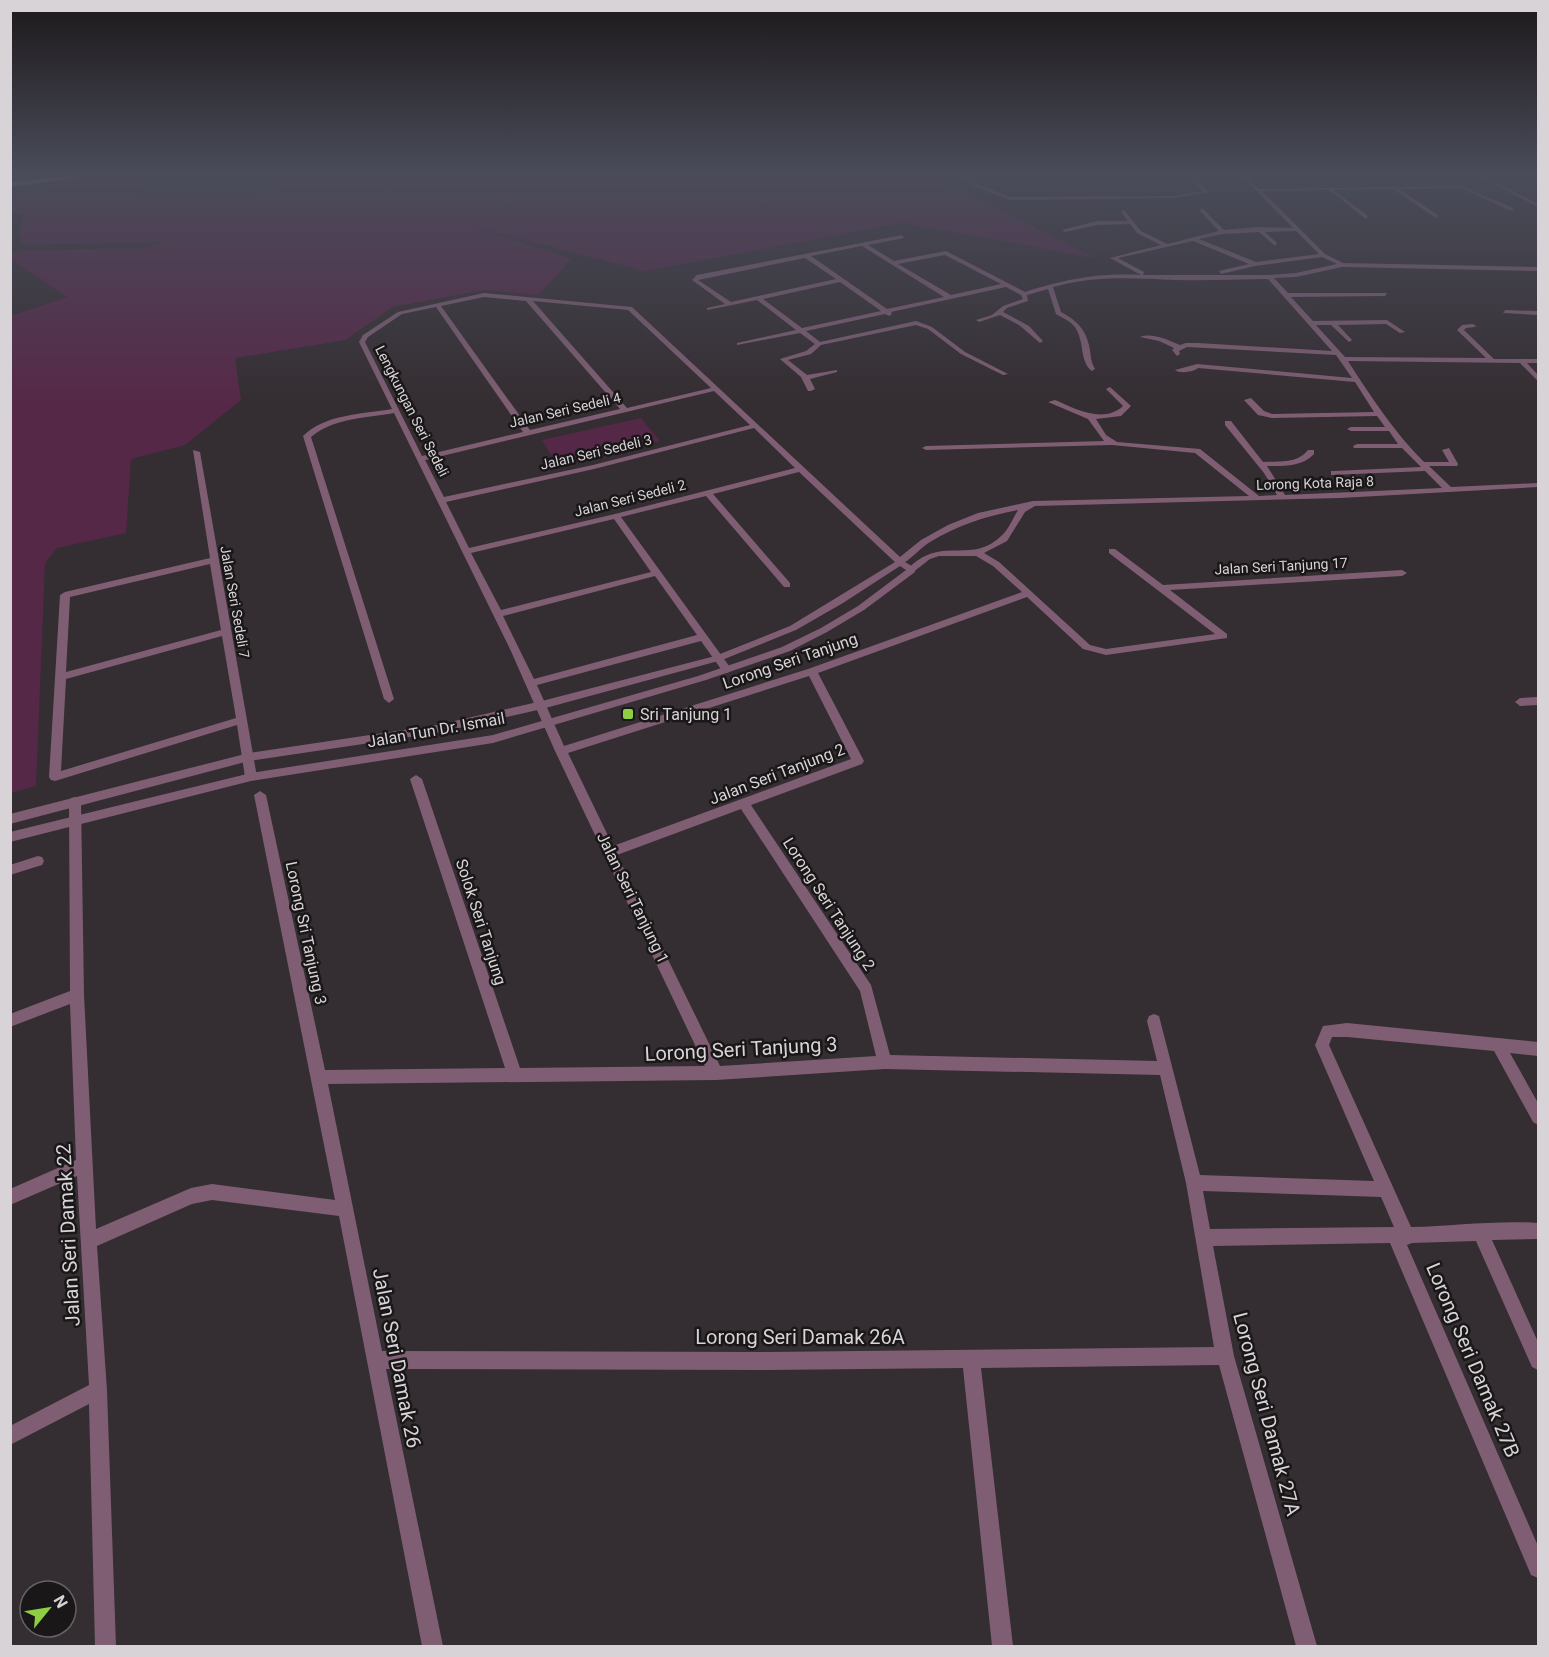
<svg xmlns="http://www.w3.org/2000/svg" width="1549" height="1657" font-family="Roboto,sans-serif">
	<rect width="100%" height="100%" fill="#342d31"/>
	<path fill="#562848" d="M 126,174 L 222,174 L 144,182 L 137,193 L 251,199 L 260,188 L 285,181 L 335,177 L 375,177 L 393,188 L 376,174 L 928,174 L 1095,258 L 902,223 L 645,271 L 474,227 L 571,259 L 539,295 L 484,290 L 393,307 L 345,340 L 235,358 L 241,400 L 185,445 L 131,459 L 126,533 L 57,548 L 45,563 L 36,786 L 11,793 L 11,316 L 67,297 L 11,259 L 11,254 L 25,250 L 141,248 L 166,242 L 24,245 L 19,235 L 24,214 L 11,213 L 11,200 L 18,188 Z
		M 641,418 L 660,441 L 558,466 L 542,440 Z"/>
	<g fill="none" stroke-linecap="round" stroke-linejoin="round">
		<path fill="#7f5e73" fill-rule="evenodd" d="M 959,174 L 964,174 L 976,183 L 1010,197 L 1173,196 L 1203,191 L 1187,174 L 1192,174 L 1209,192 L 1173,198 L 1009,200 L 972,185 Z
			M 1240,174 L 1245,174 L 1259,189 L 1462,186 L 1513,208 L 1513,210 L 1509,210 L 1461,188 L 1399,189 L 1438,215 L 1436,218 L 1393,189 L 1334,190 L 1368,216 L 1366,219 L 1329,190 L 1262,191 L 1325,254 L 1343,263 L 1538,267 L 1538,271 L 1342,267 L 1296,277 L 1274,278 L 1288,293 L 1387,293 L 1385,296 L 1291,297 L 1313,321 L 1387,320 L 1405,332 L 1400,333 L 1386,324 L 1338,325 L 1352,340 L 1349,342 L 1331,325 L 1316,325 L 1345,357 L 1486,358 L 1457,330 L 1462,325 L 1473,324 L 1476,326 L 1475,327 L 1466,328 L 1464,330 L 1494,359 L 1538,359 L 1538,363 L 1527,363 L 1538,375 L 1538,381 L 1520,363 L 1348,361 C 1371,397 1394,432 1424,462 L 1449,462 L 1442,450 L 1449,448 L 1458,464 L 1457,466 L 1429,466 L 1451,487 L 1538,483 L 1538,487 L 1340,498 L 1035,506 L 1025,512 L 1007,541 L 984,553 L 999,562 L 1090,645 L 1106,649 L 1215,634 L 1109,553 L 1109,549 L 1115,549 L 1163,585 L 1402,570 L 1407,573 L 1402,576 L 1170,590 L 1227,634 L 1227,638 L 1106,655 L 1083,649 L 1027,597 L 818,673 L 864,761 L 862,764 L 751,805 L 871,985 L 890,1055 L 1157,1061 L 1147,1021 L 1149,1016 L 1154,1014 L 1159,1016 L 1200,1175 L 1374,1181 L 1315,1045 L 1323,1026 L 1347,1023 L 1538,1042 L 1538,1056 L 1510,1053 L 1538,1103 L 1538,1125 L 1533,1122 L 1494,1051 L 1347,1037 L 1332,1037 L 1329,1045 L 1411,1227 C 1453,1226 1497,1220 1538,1223 L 1538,1239 L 1492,1240 L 1538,1342 L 1538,1370 L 1532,1367 L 1476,1241 L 1412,1243 L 1407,1245 L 1538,1546 L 1538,1578 L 1531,1575 L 1390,1243 L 1213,1246 L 1234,1356 L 1317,1646 L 1296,1646 L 1219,1365 L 981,1368 L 1013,1646 L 992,1646 L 963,1368 L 767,1370 L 386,1369 L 443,1646 L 422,1646 L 339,1216 L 212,1200 L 192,1204 L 97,1246 L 107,1390 L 116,1646 L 95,1646 L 89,1404 L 10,1445 L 10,1426 L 89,1385 L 77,1176 L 10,1205 L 10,1189 L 76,1160 L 70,1004 L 10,1027 L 10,1014 L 70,991 L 69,801 L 71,798 L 75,797 L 81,801 L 84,995 L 96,1229 L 191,1188 L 212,1184 L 335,1200 L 254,795 L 260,791 L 266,795 L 325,1070 L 505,1068 L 410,779 L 416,775 L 422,779 L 520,1068 L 705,1066 L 555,751 L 510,649 L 394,413 C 366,418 333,418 311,437 L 394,699 L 389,703 L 384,699 L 303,436 C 325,414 363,414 392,409 L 359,342 L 363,335 L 398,312 L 484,293 L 632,307 L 900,557 L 921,540 L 948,525 L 978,513 L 1033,501 L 1249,496 L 1195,453 L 1112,445 L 926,450 L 922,448 L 926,446 L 1104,441 L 1088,419 L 1048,402 L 1055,400 C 1076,409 1103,424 1123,406 L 1106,389 L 1110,387 L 1131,406 L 1121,416 L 1096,419 L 1106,435 L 1117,442 L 1200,449 L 1259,496 L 1277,495 L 1264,473 L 1225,425 L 1225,421 L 1231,421 L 1263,462 C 1279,461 1297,464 1308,450 L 1314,450 L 1314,454 C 1302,467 1283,466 1267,466 L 1285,495 L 1442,488 L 1425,471 L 1331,475 L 1331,471 L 1334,471 L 1421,467 L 1402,448 L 1354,448 L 1353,446 L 1357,444 L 1398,444 L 1389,431 L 1351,431 L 1347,429 L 1351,427 L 1385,427 L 1377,416 L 1272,418 L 1258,415 L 1244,400 L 1251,398 L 1264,411 L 1272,414 L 1374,412 L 1355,382 L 1198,368 C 1193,372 1180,374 1175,370 L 1197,364 L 1352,378 L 1336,355 L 1187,347 L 1179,351 L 1180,354 L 1177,356 L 1172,350 L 1174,348 L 1159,341 L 1140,337 C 1152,332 1168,340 1180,345 L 1186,343 L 1198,343 L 1332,351 L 1268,279 C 1238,279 1207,281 1176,280 C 1133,278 1095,275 1053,287 L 1061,312 C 1078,321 1087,331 1090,350 C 1091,358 1091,362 1095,369 L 1092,371 C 1078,361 1086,337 1072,324 C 1068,320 1061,317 1056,314 L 1048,289 L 1027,295 L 1028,301 L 1007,308 L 1003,312 L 1029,326 L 1043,341 L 1040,343 L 1019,325 L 1000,315 L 979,322 L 976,320 L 992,315 L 1003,306 L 1023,299 L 1021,295 L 1006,287 L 891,312 L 892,314 L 889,316 L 885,314 L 806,331 L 820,342 L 916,321 L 932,327 L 965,352 L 1008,374 L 1003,375 L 961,354 L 928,329 L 916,325 L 821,345 L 811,354 L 788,360 L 807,375 L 837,370 L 837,372 L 810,379 L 815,389 L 811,391 L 808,391 L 801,377 L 780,359 L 806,351 L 815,344 L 800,333 L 737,345 L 737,343 L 796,330 L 757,300 L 707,310 L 707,308 L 725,304 L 692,280 L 697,275 L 902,235 L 904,238 L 868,245 L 894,261 L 946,251 L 1025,292 C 1068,279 1096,273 1141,275 L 1110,258 L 1161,245 L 1137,233 L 1130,224 L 1097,225 L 1065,232 L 1062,230 L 1097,221 L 1128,221 L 1121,212 L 1124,210 L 1141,231 L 1167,244 L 1219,231 L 1200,211 L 1202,208 L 1224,230 L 1259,227 L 1293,228 ZM 1296,231 L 1319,254 L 1256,262 L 1199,239 L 1223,234 L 1259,232 L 1275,246 L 1277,243 L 1265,232 ZM 1193,241 L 1249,264 L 1219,271 L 1221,274 L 1255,266 L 1322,257 L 1337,264 L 1296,273 L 1270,275 L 1143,275 L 1144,272 L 1118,258 ZM 862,246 L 944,297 L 887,309 L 811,256 ZM 945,255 L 1001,284 L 951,295 L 898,264 ZM 805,258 L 836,279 L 731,302 L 698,280 ZM 840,282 L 881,311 L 802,328 L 763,299 ZM 484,297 L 526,301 L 620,409 L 530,430 L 441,306 ZM 533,301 L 628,310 L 711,388 L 627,408 ZM 436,307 L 523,432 L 422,456 L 365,342 L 368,337 L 402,314 ZM 714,391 L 750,425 L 593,465 L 444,497 L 425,460 ZM 754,428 L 795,468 L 615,514 L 469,548 L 446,502 L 594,469 ZM 799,472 L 897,564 L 900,565 C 911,560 919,549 930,542 C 958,525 986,516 1018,510 C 1013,518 1008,531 1000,537 C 970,565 940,534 907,570 L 912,573 L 930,559 L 939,556 L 976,556 L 993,566 L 1022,592 L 808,669 L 564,746 L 537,685 L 701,641 L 723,672 L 727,673 L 732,670 L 621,517 L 706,496 L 784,587 L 790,587 L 790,583 L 713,494 ZM 614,519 L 651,572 L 501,610 L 471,553 ZM 655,576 L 697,635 L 534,679 L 503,616 ZM 809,676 L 851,759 L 613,846 L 568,753 ZM 741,809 L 860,991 L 876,1056 L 720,1066 L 617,855 ZM 885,1069 L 1160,1075 L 1186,1183 L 1214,1347 L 767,1352 L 382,1351 L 328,1084 L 716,1080 ZM 1203,1191 L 1381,1197 L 1394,1227 L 1210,1229 Z
			M 1474,174 L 1480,174 L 1538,204 L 1538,207 Z
			M 1506,310 L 1538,311 L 1538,315 L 1504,313 L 1503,312 Z
			M 193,450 L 200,452 L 257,777 L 251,781 L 245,777 L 237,725 L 55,781 L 51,780 L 49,777 L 60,595 L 65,592 L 210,558 ZM 210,564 L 221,630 L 66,672 L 70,597 ZM 222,636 L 236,718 L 61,771 L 66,679 Z
			M 1538,697 L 1538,705 L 1520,706 L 1515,702 L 1520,698 Z
			M 38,856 L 42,857 L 44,861 L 42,865 L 10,875 L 10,865 Z"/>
		<path fill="#7f5e73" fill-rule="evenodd" d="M 900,559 L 915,568 L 915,572 L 864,610 L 827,632 L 790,651 L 706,680 L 493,743 L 251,781 L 10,842 L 10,832 L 251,773 L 493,735 L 698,676 L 782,647 L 821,628 L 858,606 L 906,570 L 900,566 L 843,603 L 796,630 L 722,660 L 542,709 L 437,733 L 249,761 L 10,824 L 10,814 L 249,753 L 437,725 L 542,701 L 715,656 L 790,626 Z"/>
		<path fill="#dc92c3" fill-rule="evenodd" d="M 87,174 L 107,174 L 10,187 L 10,183 Z"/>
		<path stroke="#c0bbbe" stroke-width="1.5" d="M 10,183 L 87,174"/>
	</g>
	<linearGradient id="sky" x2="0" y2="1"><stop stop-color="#1d191b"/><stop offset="0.43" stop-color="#4a4c5a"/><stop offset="1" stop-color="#4a4c5a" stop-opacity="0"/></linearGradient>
	<rect width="1549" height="406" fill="url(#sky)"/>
	<rect fill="#8fcd42" stroke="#1a1718" stroke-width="2" x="622" y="708" width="12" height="12" rx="3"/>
	<g text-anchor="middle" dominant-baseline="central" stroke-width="5" stroke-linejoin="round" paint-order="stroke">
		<g font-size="14" fill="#d7d3d6" stroke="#1a1718">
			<text transform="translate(565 410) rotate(-13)">Jalan Seri Sedeli 4</text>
			<text transform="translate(412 411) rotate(63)">Lengkungan Seri Sedeli</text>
			<text transform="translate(596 452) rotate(-13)">Jalan Seri Sedeli 3</text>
			<text transform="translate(1315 483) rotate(-2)">Lorong Kota Raja 8</text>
			<text transform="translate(630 498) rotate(-14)">Jalan Seri Sedeli 2</text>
			<text transform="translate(1281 566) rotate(-3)">Jalan Seri Tanjung 17</text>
			<text transform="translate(235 602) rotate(80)">Jalan Seri Sedeli 7</text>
		</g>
		<g font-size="16" fill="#d7d3d6" stroke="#1a1718">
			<text transform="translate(790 661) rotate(-19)">Lorong Seri Tanjung</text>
			<text transform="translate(436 730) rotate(-10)">Jalan Tun Dr. Ismail</text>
			<text transform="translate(777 774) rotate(-21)">Jalan Seri Tanjung 2</text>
			<text transform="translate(633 898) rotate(64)">Jalan Seri Tanjung 1</text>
			<text transform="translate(829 904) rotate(57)">Lorong Seri Tanjung 2</text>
			<text transform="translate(481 922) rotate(72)">Solok Seri Tanjung</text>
			<text transform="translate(306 933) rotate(78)">Lorong Sri Tanjung 3</text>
		</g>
		<g font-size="16" fill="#d7d3d6" stroke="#1a1718" text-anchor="start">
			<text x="640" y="714">Sri Tanjung 1</text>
		</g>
		<g font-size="20" fill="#d7d3d6" stroke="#1a1718">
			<text transform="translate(741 1049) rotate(-3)">Lorong Seri Tanjung 3</text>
			<text transform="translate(68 1235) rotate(-93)">Jalan Seri Damak 22</text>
			<text x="800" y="1337">Lorong Seri Damak 26A</text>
			<text transform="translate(397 1358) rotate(79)">Jalan Seri Damak 26</text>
			<text transform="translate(1473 1360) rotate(67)">Lorong Seri Damak 27B</text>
			<text transform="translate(1267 1414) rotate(75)">Lorong Seri Damak 27A</text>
		</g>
	</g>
	<rect width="1549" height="1657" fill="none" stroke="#d7d3d6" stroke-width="24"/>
	<g transform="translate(48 1609) rotate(60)"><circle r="28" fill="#1a1718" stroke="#666264" stroke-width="1.5"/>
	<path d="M0-4.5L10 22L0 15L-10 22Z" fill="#8fcd42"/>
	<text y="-9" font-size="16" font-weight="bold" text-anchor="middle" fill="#d7d3d6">N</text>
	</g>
</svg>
